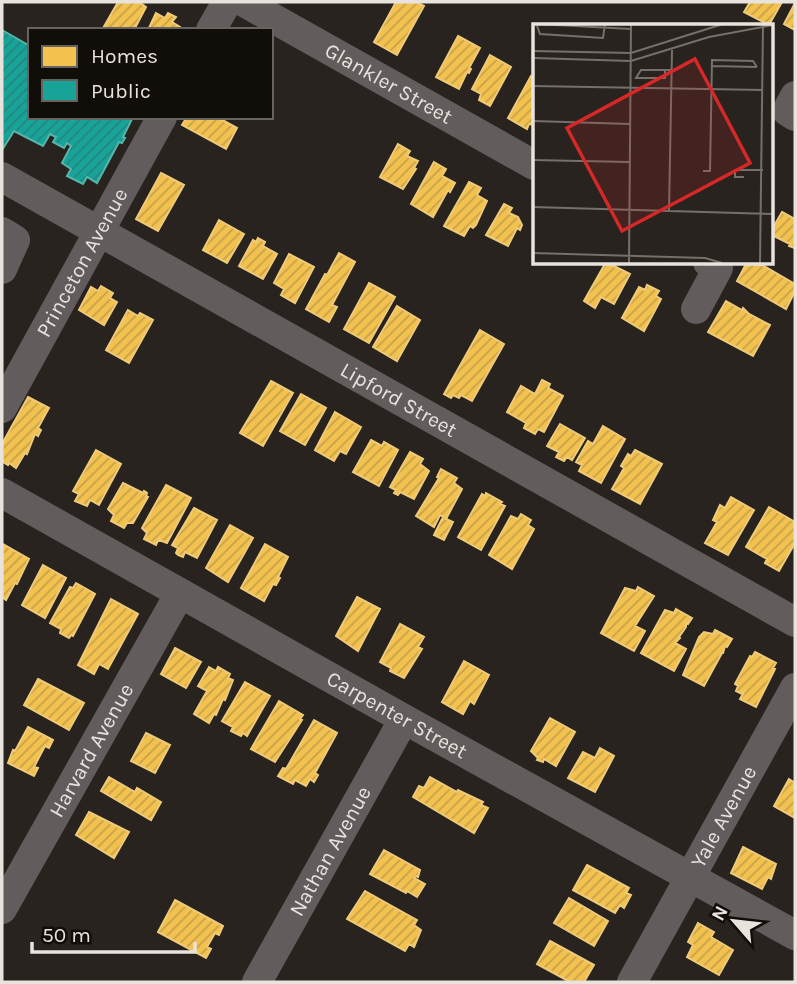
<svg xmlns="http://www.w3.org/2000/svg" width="797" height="984" font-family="Karla,sans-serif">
	<defs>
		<pattern id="homes-hatch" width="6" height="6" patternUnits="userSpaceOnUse" patternTransform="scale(1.75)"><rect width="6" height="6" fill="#f2c14e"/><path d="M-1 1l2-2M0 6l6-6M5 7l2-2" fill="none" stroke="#c7a24b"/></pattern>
		<pattern id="public-hatch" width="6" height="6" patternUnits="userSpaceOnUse" patternTransform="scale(1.75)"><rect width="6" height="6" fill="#17a398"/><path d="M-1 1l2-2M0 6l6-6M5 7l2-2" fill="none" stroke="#25867e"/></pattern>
	</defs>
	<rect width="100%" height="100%" fill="#28231e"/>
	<path fill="url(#homes-hatch)" stroke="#efcb79" stroke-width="2" d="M 118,2 L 139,2 L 146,7 L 134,30 L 102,30 Z
		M 396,2 L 416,2 L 424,6 L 397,55 L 374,42 Z
		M 750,2 L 782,2 L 769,25 L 744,12 Z
		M 795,3 L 795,30 L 784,24 Z
		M 156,13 L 165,18 L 168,13 L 176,17 L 172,22 L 180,27 L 179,30 L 148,30 Z
		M 458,36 L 480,48 L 469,68 L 471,69 L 469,73 L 467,72 L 459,89 L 436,77 Z
		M 490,55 L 511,67 L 490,106 L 479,100 L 481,94 L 472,89 Z
		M 531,76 L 534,78 L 534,125 L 529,124 L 527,129 L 508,118 Z
		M 187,117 L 217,117 L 237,128 L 226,149 L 182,125 Z
		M 398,144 L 410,151 L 407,156 L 418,161 L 414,168 L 416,169 L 403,189 L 380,177 Z
		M 434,162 L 446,169 L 442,176 L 455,183 L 450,192 L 448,190 L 433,217 L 411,204 Z
		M 161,173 L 184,185 L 158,231 L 136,219 Z
		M 469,182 L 481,188 L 477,195 L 487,201 L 476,225 L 473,228 L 470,226 L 464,236 L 444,226 Z
		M 504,204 L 512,208 L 509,213 L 518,217 L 522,225 L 520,230 L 517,228 L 508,246 L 486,235 Z
		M 782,212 L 795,219 L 795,248 L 789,246 L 790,244 L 774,236 L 773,238 L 771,237 L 771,231 Z
		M 219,220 L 244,234 L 227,263 L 203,250 Z
		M 258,238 L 265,242 L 263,246 L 277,254 L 263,279 L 239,266 L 253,240 L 256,242 Z
		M 339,253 L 355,262 L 332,305 L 337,307 L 329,322 L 306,309 L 325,274 L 327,275 Z
		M 289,254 L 314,267 L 295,303 L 281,295 L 284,289 L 274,283 Z
		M 606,262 L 630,274 L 614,304 L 601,297 L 595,308 L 584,301 Z
		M 747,262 L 757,262 L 795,284 L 795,291 L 786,309 L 737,281 Z
		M 369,283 L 395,297 L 369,343 L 344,329 Z
		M 647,285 L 659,291 L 656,296 L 661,299 L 644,331 L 622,318 L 639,287 L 645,290 Z
		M 101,286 L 113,293 L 110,298 L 117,302 L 104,325 L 79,310 L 91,287 L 98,291 Z
		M 726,301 L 742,310 L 743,308 L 749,314 L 770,325 L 753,356 L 708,332 Z
		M 397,306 L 420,320 L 397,361 L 373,347 Z
		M 128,310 L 138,316 L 140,313 L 153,320 L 129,363 L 106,350 Z
		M 480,330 L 504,344 L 472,401 L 461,395 L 459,398 L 453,395 L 451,398 L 444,394 Z
		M 542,380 L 550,384 L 548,388 L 563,396 L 544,432 L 538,429 L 535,434 L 524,428 L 526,423 L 507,412 L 521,386 L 535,394 Z
		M 271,381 L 293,393 L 263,446 L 240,433 Z
		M 301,394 L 326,408 L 305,445 L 280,431 Z
		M 28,397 L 49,408 L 38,428 L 41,430 L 38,436 L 35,434 L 27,454 L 25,453 L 16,468 L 9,463 L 8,465 L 3,462 L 2,444 Z
		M 335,412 L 361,427 L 346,454 L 340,451 L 334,461 L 315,450 Z
		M 560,424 L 585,438 L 572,460 L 567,457 L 564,461 L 556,457 L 559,452 L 547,446 Z
		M 603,426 L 625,439 L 601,483 L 579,471 L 582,465 L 576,462 L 588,441 L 593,444 Z
		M 371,440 L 382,446 L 384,442 L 398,450 L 379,486 L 353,472 Z
		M 96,450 L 121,464 L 99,505 L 90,500 L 87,506 L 75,501 L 79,494 L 73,491 Z
		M 635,450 L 662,464 L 640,504 L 612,489 L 624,468 L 621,466 L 628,454 L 631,456 Z
		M 410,452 L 423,459 L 420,464 L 429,471 L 414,499 L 400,492 L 398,495 L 394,493 L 396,490 L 390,487 Z
		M 441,469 L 457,478 L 454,483 L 462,489 L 446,519 L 453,522 L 444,540 L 434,535 L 443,517 L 440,515 L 434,527 L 416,516 L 439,478 L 437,477 Z
		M 123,483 L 143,493 L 144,491 L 147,493 L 146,496 L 148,497 L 133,523 L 127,523 L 124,528 L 111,521 L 114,515 L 108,509 Z
		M 166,485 L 191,498 L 167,543 L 159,540 L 159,538 L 156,545 L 144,539 L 147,533 L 142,528 Z
		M 486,493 L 502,502 L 500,504 L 505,506 L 481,550 L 458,537 L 482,494 L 485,496 Z
		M 731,497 L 754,510 L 728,555 L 705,543 L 717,522 L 713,520 L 720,505 L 725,508 Z
		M 769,507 L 795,522 L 795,543 L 779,571 L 765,563 L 767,559 L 746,547 Z
		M 194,508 L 217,520 L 197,558 L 185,552 L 183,557 L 178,555 L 176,553 L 178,548 L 172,545 Z
		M 521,514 L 531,520 L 528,525 L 534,529 L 512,569 L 489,555 L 511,516 L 518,519 Z
		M 230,525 L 253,538 L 228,582 L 206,568 Z
		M 3,544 L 29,559 L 17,584 L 15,583 L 6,600 L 2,597 Z
		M 265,544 L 288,557 L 278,577 L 280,578 L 276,585 L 273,584 L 264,601 L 241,588 Z
		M 43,565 L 66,578 L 45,618 L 22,605 Z
		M 76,583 L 95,594 L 73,636 L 71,635 L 69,638 L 60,633 L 61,629 L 50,623 L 70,587 L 73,588 Z
		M 638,587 L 654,596 L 635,626 L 645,631 L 634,651 L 601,633 L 625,588 L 636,591 Z
		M 357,597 L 380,609 L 358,651 L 336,636 Z
		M 111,599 L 138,614 L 108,669 L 99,664 L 94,674 L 78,665 Z
		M 676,609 L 692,618 L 688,624 L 686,623 L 686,627 L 679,637 L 680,638 L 675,643 L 686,649 L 674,671 L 641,653 L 665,610 L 674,613 Z
		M 400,624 L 424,637 L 418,647 L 422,649 L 404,678 L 390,671 L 391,668 L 380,662 Z
		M 715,630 L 732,639 L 727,647 L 725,646 L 723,653 L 722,653 L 704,686 L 683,675 L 699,637 L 704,632 L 713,634 Z
		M 175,648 L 201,662 L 186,688 L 161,674 Z
		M 755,652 L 776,663 L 773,668 L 775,669 L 756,707 L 740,699 L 745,690 L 742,694 L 736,691 L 738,686 L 735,684 L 750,656 L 752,657 Z
		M 464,661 L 489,675 L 474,704 L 470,701 L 463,714 L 442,702 Z
		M 209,667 L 216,671 L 218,667 L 230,674 L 228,678 L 233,680 L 225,700 L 223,699 L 216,715 L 214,714 L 209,723 L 194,714 L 207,691 L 198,686 Z
		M 38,679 L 84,703 L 69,730 L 24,705 Z
		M 245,682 L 270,696 L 247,736 L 243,733 L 241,736 L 231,731 L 233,727 L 222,721 Z
		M 279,701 L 303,715 L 300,719 L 302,720 L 275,762 L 251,749 Z
		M 550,718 L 575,732 L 556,766 L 544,759 L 543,762 L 537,760 L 538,758 L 531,751 Z
		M 314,720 L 337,733 L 315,773 L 318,775 L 314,782 L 310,779 L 306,786 L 295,780 L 293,784 L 278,776 L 283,768 L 286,769 Z
		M 28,727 L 53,740 L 49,748 L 45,746 L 34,767 L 38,768 L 34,776 L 8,763 L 13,750 L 15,751 Z
		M 146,733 L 170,745 L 155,773 L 131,761 Z
		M 600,748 L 614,756 L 595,792 L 568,778 L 583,752 L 595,758 Z
		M 109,777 L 135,792 L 137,788 L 161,802 L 151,820 L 101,791 Z
		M 430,777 L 457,792 L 458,790 L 483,802 L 481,805 L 488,808 L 474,833 L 413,797 L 419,786 L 424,788 Z
		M 789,779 L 795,783 L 795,818 L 774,806 Z
		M 89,812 L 129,832 L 114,858 L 76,835 Z
		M 743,847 L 776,864 L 771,879 L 768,877 L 762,889 L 731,873 Z
		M 384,850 L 420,870 L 418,877 L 416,876 L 414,878 L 425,884 L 417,897 L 407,891 L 406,893 L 370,874 Z
		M 587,865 L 629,888 L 626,893 L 631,895 L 624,908 L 620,905 L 615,913 L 573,890 Z
		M 365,891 L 417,920 L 414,925 L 421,930 L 414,947 L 409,944 L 405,951 L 347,919 Z
		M 569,898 L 608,921 L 594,946 L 554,923 Z
		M 175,900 L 223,926 L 219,935 L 215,933 L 207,947 L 211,949 L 206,958 L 158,932 Z
		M 698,923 L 714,932 L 711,937 L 733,950 L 719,975 L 687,957 L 693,945 L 688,942 Z
		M 550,941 L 594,965 L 584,982 L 570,982 L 537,964 Z"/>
	<path fill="url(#public-hatch)" stroke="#56b6ac" stroke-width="2" d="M 2,30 L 30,46 L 30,117 L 133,117 L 123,137 L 125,138 L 122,143 L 119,142 L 97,183 L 87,177 L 83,184 L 67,176 L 71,169 L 62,163 L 71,146 L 67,143 L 64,148 L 53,142 L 56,137 L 50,134 L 43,146 L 14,131 L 2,150 Z"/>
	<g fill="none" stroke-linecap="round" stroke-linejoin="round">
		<g stroke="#635c5d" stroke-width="30">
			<path id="s1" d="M 244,2 L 534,165"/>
			<path d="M 211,30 L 227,2"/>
			<path d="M 795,96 L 787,111 L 795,116"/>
			<path id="s2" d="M 2,177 L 795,622"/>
			<path d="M 2,232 L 15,240 L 2,269"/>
			<path d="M 696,309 L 718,268 L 708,262"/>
			<path id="s3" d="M 2,408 L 162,117"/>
			<path id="s4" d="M 2,493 L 404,719 L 795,935"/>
			<path id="s5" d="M 2,909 L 180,593"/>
			<path id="s6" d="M 257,982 L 404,719"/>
			<path id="s7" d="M 632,982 L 795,688"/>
		</g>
	</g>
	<g text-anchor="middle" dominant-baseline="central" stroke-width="7" stroke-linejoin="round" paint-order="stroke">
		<g font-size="21" fill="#e8e3dc" stroke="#110e0a">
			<text stroke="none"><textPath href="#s1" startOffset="166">Glankler Street</textPath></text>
			<text stroke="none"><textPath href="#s3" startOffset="166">Princeton Avenue</textPath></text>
			<text stroke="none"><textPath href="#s2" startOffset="455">Lipford Street</textPath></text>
			<text stroke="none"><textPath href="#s4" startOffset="453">Carpenter Street</textPath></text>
			<text stroke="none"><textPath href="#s5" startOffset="182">Harvard Avenue</textPath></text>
			<text stroke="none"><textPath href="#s7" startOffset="189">Yale Avenue</textPath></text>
			<text stroke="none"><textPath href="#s6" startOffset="150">Nathan Avenue</textPath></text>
		</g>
	</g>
	<g transform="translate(533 24)">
		<rect width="240" height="240" fill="#28231e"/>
		<path fill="none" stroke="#75706a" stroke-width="2" d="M 4,0 L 98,5M 4,2 L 7,10 L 70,14 L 72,0M 0,27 L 98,29 L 190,0M 0,34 L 98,37 L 176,13 L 240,1M 179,42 L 224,43M 132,46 L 132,54 L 103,54 L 108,46 L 139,46M 0,62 L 230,66M 0,97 L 97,100M 0,136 L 96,138M 170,147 L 177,147 L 179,36 L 220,37 L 224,43M 211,153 L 202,153 L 202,146 L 230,146M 0,183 L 240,190M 136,187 L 139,26M 0,229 L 172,234 L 189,239M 96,239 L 98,0M 227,239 L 230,1"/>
		<path fill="#d62828" fill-opacity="0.15" stroke="#d62828" stroke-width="3.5" d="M 162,35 L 217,139 L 89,207 L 34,104 Z"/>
		<rect width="240" height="240" fill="none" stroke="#e8e3dc" stroke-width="3.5"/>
	</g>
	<rect width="797" height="984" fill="none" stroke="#e8e3dc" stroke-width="7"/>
	<rect x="28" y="28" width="245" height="91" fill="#110e0a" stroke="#67635e" stroke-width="2"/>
	<rect x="42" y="46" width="35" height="21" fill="#f2c14e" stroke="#67635e" stroke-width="2"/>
	<text x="91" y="63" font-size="21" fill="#e8e3dc">Homes</text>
	<rect x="42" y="80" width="35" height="21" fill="#17a398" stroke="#67635e" stroke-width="2"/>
	<text x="91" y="98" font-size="21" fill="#e8e3dc">Public</text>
	<g transform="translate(734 921) rotate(298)" stroke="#110e0a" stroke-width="5" paint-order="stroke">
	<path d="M0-5L12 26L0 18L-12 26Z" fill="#e8e3dc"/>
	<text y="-10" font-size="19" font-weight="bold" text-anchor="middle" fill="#e8e3dc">N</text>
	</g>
	<path d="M32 942v10h163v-10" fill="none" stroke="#e8e3dc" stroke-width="3.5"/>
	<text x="42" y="942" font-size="21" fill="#e8e3dc" stroke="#110e0a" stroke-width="5" paint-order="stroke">50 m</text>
</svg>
